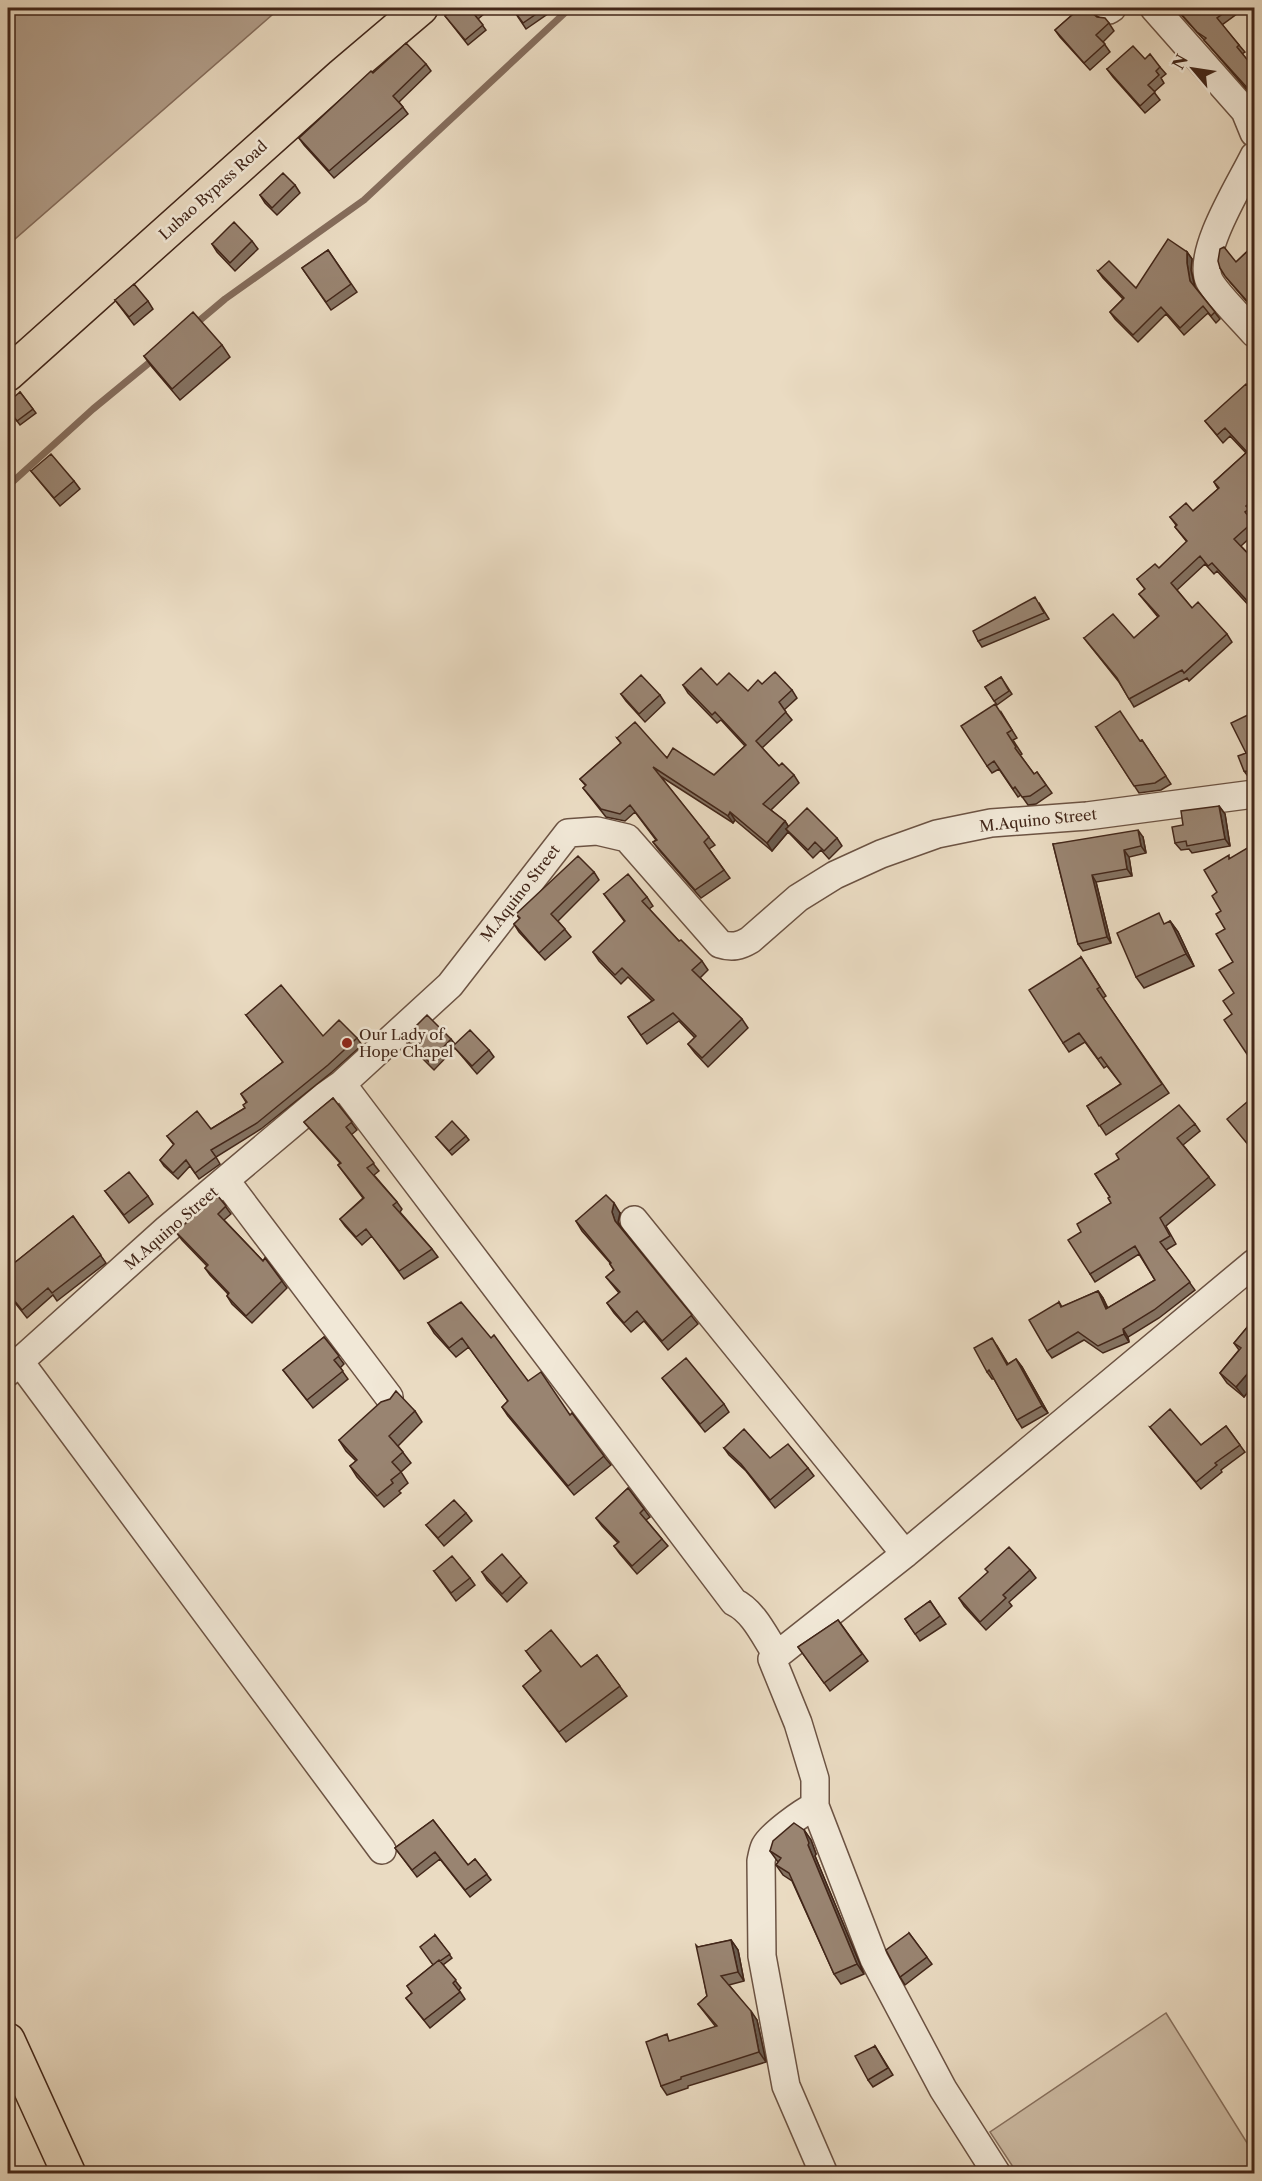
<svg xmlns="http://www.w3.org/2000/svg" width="1262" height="2181" font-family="'Libre Caslon Text',serif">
	<rect width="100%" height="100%" fill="#eadbc2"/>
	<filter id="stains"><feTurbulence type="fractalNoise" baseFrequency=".00333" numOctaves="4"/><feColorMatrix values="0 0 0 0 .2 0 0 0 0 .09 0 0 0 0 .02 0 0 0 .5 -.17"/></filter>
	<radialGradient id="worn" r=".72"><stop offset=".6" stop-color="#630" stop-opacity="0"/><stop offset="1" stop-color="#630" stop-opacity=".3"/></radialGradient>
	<path fill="#cdbca5" stroke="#88715f" stroke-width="1.5" d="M 1166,2013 L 1254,2154 L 1254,2173 L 1017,2173 L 990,2132 Z"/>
	<path fill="#b19d89" stroke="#856d5c" stroke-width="1.5" d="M 8,8 L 280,8 L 8,245 Z"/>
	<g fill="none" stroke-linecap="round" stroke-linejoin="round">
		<path stroke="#856d5c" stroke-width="7" d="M 193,326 L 225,299 L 364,200 L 570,8
			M 8,486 L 93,409 L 155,358"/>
		<defs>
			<path id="minor" d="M 1154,8 L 1245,111 L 1254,133
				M 1109,10 L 1112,8
				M 1254,156 C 1241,183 1197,252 1209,280 C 1215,293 1244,321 1254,333
				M 342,1084 L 734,1602 C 753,1611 764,1635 775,1652 L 772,1659
				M 226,1181 L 389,1397
				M 634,1220 L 905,1554
				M 20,1362 L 382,1850
				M 8,1372 L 167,1229 L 325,1096 L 342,1084 L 450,985 L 568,833 L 597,831 L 627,838 L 720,944 C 732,948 740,946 750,940 L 798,898 L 835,875 L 881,854 L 937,834 L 991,823 L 1087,816 L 1254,794
				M 815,1806 C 801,1813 772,1834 765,1846 C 763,1850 762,1856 761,1861 L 762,1956 L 786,2086 L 824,2174
				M 997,2174 L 943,2089 L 874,1959 L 815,1806 L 815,1779 L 798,1723 L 772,1659 L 905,1554 L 1254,1263"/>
			<path id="highway" d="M 8,374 L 342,75 L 421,8
				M 8,2040 L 69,2174"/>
		</defs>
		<use href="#minor" stroke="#6c5343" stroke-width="30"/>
		<use href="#highway" stroke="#422619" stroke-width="36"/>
		<use href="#minor" stroke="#f1e8d7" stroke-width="27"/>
		<use href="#highway" stroke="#eadbc2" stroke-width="33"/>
	</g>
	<path fill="#847261" stroke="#422619" stroke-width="1.5" d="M 456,8 L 491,8 L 478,19 L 486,30 L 468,45 L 445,16 Z
		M 512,8 L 545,8 L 549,13 L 526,29 Z
		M 1080,8 L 1093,8 L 1095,15 L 1109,23 L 1114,31 L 1103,42 L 1110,52 L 1090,70 L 1060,37 L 1055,30 Z
		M 1175,8 L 1245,8 L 1222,25 L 1239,45 L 1245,52 L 1242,54 L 1254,68 L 1254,98 L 1205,41 Z
		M 1145,59 L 1160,67 L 1166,74 L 1161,78 L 1164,83 L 1154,92 L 1160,100 L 1145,113 L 1113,77 L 1107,69 Z
		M 426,64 L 431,71 L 399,102 L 408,114 L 334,178 L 304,145 L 299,138 L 373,73 Z
		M 295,185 L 300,193 L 277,215 L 265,203 L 260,195 Z
		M 252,241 L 258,249 L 235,271 L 217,252 L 212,244 Z
		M 1254,245 L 1254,310 L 1230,282 L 1220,268 L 1236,262 Z
		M 328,250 L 357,292 L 331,310 L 302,268 Z
		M 1187,252 L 1192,259 L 1191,270 L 1195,287 L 1220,319 L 1216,323 L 1208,313 L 1184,335 L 1166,314 L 1138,342 L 1115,319 L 1110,312 L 1123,299 L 1103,278 L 1098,271 L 1136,288 Z
		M 115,300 L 148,301 L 153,309 L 134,325 Z
		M 222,345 L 230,357 L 180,400 L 152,367 L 144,356 Z
		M 20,392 L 36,413 L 20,425 L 8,409 Z
		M 1254,393 L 1254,512 L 1252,513 L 1254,517 L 1251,520 L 1254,524 L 1254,534 L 1241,546 L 1254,560 L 1254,611 L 1217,571 L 1214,574 L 1205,564 L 1177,590 L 1192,608 L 1227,634 L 1232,642 L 1189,681 L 1187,678 L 1134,707 L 1119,682 L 1084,638 L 1134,638 L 1158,617 L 1139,594 L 1145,589 L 1137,579 L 1159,568 L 1187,542 L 1175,527 L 1176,525 L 1170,517 L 1193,511 L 1218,489 L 1214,482 L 1246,453 L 1230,436 L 1223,443 L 1205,421 Z
		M 31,471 L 74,481 L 80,489 L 60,506 Z
		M 1039,603 L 1049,619 L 982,647 L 978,641 Z
		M 1001,677 L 1012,694 L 997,705 L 985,687 Z
		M 762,684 L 792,690 L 797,698 L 784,710 L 792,720 L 762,748 L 779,766 L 794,775 L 799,783 L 771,810 L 785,821 L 788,826 L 837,838 L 842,846 L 829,859 L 821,850 L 813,858 L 792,836 L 788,832 L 772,851 L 735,820 L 733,823 L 660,776 L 715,845 L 709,849 L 730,878 L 701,898 L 659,850 L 653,842 L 656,840 L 635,812 L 625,821 L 606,817 L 583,788 L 586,786 L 580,779 L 621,743 L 617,738 L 714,775 L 745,746 L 721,720 L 717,723 L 688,693 L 683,685 L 717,685 L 748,691 Z
		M 621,694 L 660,695 L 665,703 L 645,722 L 626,701 Z
		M 1001,712 L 1017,738 L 1013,740 L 1022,754 L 1020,755 L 1034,774 L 1037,772 L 1052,793 L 1036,804 L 1028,805 L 1021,795 L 1018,797 L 999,769 L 992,773 L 987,766 Z
		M 1254,712 L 1254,779 L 1250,779 L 1244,771 L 1246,753 Z
		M 1096,727 L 1140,741 L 1142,740 L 1171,784 L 1161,790 L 1139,793 Z
		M 1219,806 L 1225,814 L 1230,846 L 1192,853 L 1189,849 L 1181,850 L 1175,843 Z
		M 1143,837 L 1146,853 L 1129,857 L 1132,876 L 1096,882 L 1111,943 L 1083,951 L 1078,944 L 1053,844 Z
		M 594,872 L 599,880 L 558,921 L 571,937 L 545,960 L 519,932 L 514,924 L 520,919 L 516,914 Z
		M 604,894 L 647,897 L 653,906 L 649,909 L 679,941 L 702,961 L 708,970 L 700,978 L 742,1019 L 748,1028 L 708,1067 L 695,1053 L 688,1044 L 695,1038 L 679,1021 L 647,1044 L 628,1017 L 652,1001 L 628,977 L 621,984 L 599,961 L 593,952 L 625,922 Z
		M 1170,921 L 1178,932 L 1194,966 L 1144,988 L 1136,977 Z
		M 1081,957 L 1106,996 L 1103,998 L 1169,1093 L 1106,1135 L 1087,1106 L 1121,1084 L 1107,1066 L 1104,1068 L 1085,1042 L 1069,1052 L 1063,1043 Z
		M 246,1015 L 323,1036 L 357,1038 L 362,1045 L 332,1072 L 261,1129 L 216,1157 L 220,1164 L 199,1179 L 190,1166 L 178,1179 L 164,1166 L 160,1160 L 174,1145 L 167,1136 L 211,1129 L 245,1108 L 246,1102 L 241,1094 L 283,1062 Z
		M 404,1038 L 451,1039 L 455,1044 L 489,1050 L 494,1057 L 477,1074 L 455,1048 L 434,1070 L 409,1045 Z
		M 333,1098 L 357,1130 L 351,1135 L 379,1171 L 374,1175 L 397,1202 L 402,1209 L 400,1212 L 432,1249 L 438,1257 L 404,1279 L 372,1236 L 362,1245 L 345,1226 L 340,1219 L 363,1198 L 338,1165 L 340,1163 L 310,1129 L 304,1122 Z
		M 1195,1124 L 1200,1131 L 1183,1145 L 1215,1185 L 1166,1226 L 1176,1244 L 1166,1250 L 1195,1290 L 1159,1318 L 1128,1337 L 1129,1342 L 1103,1353 L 1084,1340 L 1052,1358 L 1047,1351 L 1059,1302 L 1062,1307 L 1098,1291 L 1103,1298 L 1108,1308 L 1155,1280 L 1139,1254 L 1095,1282 L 1090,1274 L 1081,1232 L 1111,1203 L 1110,1197 L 1095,1174 Z
		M 466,1136 L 469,1140 L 452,1155 L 436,1137 Z
		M 105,1191 L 148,1196 L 153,1204 L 129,1223 Z
		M 217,1195 L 231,1214 L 224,1220 L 263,1261 L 265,1258 L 287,1288 L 252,1323 L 232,1304 L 227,1296 L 228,1294 L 210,1275 L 205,1268 L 207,1266 L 182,1240 L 176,1232 Z
		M 620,1213 L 618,1222 L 621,1227 L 698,1324 L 668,1350 L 644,1321 L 631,1332 L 614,1313 L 607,1303 L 619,1293 L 606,1277 L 614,1270 L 610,1264 L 611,1264 L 582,1231 L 576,1221 Z
		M 73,1216 L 106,1263 L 57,1301 L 53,1295 L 27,1318 L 8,1294 L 8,1268 Z
		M 1254,1319 L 1254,1384 L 1244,1397 L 1227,1383 L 1220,1373 L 1239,1350 L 1234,1343 Z
		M 428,1323 L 491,1338 L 528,1381 L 570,1415 L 611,1465 L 574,1495 L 508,1416 L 502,1407 L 508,1401 L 469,1347 L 456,1357 L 434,1333 Z
		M 324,1337 L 344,1364 L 340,1368 L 348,1379 L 313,1408 L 283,1370 Z
		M 997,1346 L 1008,1364 L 1016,1359 L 1022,1367 L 1048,1413 L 1022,1428 L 1017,1420 L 994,1379 L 992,1379 L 987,1372 Z
		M 662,1378 L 724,1404 L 729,1412 L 705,1432 Z
		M 415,1411 L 422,1422 L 398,1446 L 411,1463 L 401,1472 L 408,1483 L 399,1491 L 401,1493 L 384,1507 L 357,1477 L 350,1466 L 356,1461 L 346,1451 L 339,1440 Z
		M 1226,1426 L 1245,1452 L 1221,1470 L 1222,1472 L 1201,1489 L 1150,1427 L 1201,1445 Z
		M 724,1448 L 770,1458 L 808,1468 L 814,1476 L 775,1508 L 746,1471 L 729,1455 Z
		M 628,1488 L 650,1517 L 646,1520 L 662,1539 L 668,1546 L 637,1574 L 620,1554 L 614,1546 L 618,1543 L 602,1526 L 596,1518 Z
		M 466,1513 L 472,1521 L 444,1546 L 426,1525 Z
		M 1030,1570 L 1036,1578 L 1009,1602 L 1012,1606 L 986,1630 L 964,1606 L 959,1598 Z
		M 434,1571 L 470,1578 L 475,1585 L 456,1601 Z
		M 482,1572 L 521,1576 L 527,1583 L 507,1602 L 487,1580 Z
		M 930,1601 L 946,1624 L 920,1641 L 905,1619 Z
		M 838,1620 L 868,1661 L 830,1691 L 798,1647 Z
		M 526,1651 L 581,1667 L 597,1655 L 627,1696 L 566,1742 L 523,1686 L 541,1671 Z
		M 433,1820 L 468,1865 L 475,1859 L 491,1880 L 470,1897 L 440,1859 L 417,1877 L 395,1848 Z
		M 804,1830 L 811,1840 L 816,1854 L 815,1856 L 864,1974 L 841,1984 L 834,1974 L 792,1881 L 783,1875 L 776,1865 L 778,1862 L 770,1851 Z
		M 909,1933 L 932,1964 L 905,1985 L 900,1977 Z
		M 435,1935 L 452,1958 L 443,1965 L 461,1988 L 459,1990 L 465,1999 L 430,2028 L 406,1998 L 412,1993 L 407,1986 L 433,1965 Z
		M 731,1940 L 738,1950 L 744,1981 L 729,1985 L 757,2020 L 766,2062 L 688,2086 L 688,2088 L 667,2095 L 661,2086 L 671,2041 L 716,2027 L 698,2004 L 707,1996 L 698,1947 Z
		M 875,2046 L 893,2075 L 873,2087 L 868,2080 Z"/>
	<path fill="#6b5c4f" stroke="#422619" stroke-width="1.5" d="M 1090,8 L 1093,8 L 1096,19 L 1091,12 Z
		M 1187,252 L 1192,259 L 1191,270 L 1195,288 L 1190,281 L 1187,263 Z
		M 1219,806 L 1225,814 L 1230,846 L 1225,839 Z
		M 730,812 L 735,820 L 733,823 L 728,816 Z
		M 785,821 L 790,829 L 786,829 L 788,832 L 772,851 L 767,843 Z
		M 1138,830 L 1143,837 L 1146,853 L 1141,846 Z
		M 1124,850 L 1129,857 L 1132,876 L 1127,869 Z
		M 1092,875 L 1096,882 L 1111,943 L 1107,937 Z
		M 1170,921 L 1178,932 L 1194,966 L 1186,954 Z
		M 614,1203 L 620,1213 L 618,1222 L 622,1230 L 615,1221 L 612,1212 Z
		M 1098,1291 L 1103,1298 L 1111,1317 L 1106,1309 Z
		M 1123,1329 L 1128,1337 L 1129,1342 L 1124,1334 Z
		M 992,1338 L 997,1346 L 1012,1372 L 1007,1365 Z
		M 1016,1359 L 1022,1367 L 1048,1413 L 1042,1406 Z
		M 1248,1373 L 1254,1382 L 1254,1384 L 1244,1397 L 1236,1387 Z
		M 804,1830 L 811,1840 L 816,1854 L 815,1856 L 864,1974 L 857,1964 L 808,1845 Z
		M 731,1940 L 738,1950 L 744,1981 L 738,1972 Z
		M 751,2011 L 757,2020 L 766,2062 L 759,2052 Z"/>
	<path fill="#998471" stroke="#422619" stroke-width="1.5" d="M 456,8 L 481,8 L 474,14 L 483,25 L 465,40 L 445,16 Z
		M 512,8 L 545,8 L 523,23 Z
		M 1080,8 L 1090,8 L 1091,12 L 1097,17 L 1105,18 L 1109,23 L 1096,35 L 1105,44 L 1084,63 L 1055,30 Z
		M 1176,8 L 1231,8 L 1217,18 L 1239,45 L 1237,47 L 1254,68 L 1254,89 L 1251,92 L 1204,40 L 1206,38 L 1197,32 Z
		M 406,43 L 426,64 L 393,96 L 403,107 L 329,171 L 299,138 L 371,71 L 373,73 Z
		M 1133,46 L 1145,59 L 1150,54 L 1160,67 L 1156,71 L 1159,75 L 1148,85 L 1155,92 L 1140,106 L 1107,69 Z
		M 283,173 L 295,185 L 272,208 L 260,195 Z
		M 234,222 L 252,241 L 230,263 L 212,244 Z
		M 1168,239 L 1187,252 L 1187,263 L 1190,281 L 1215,312 L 1211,316 L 1203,306 L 1180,328 L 1161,307 L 1133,335 L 1110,312 L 1124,298 L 1098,271 L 1109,261 L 1136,288 Z
		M 1254,245 L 1254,309 L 1225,276 L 1220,268 L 1218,261 L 1220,249 L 1224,247 L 1236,262 Z
		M 328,250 L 351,284 L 326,302 L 302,268 Z
		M 134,284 L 148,301 L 129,317 L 115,300 Z
		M 193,312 L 222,345 L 172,389 L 144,356 Z
		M 1246,384 L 1254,393 L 1254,499 L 1246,506 L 1249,509 L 1245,512 L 1253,522 L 1234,539 L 1254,560 L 1254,608 L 1212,563 L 1208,566 L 1200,556 L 1171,583 L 1192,608 L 1198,602 L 1227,634 L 1184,673 L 1182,670 L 1129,699 L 1117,678 L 1084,638 L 1113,614 L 1134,638 L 1159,616 L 1139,594 L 1145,589 L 1137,579 L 1155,564 L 1159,568 L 1187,541 L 1175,527 L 1177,525 L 1170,517 L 1186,503 L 1193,511 L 1219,488 L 1214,482 L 1247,452 L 1225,428 L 1217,435 L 1205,421 Z
		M 20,392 L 33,409 L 17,421 L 8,409 L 8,402 Z
		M 51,454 L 74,481 L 54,498 L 31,471 Z
		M 1035,597 L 1044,613 L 978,641 L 973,631 Z
		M 701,668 L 717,685 L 729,673 L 748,691 L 758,680 L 762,684 L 775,672 L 792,690 L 779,702 L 786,712 L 756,741 L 779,766 L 782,763 L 794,775 L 763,804 L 785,821 L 767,843 L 730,812 L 728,816 L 653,767 L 709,837 L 704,842 L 724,870 L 695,890 L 653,842 L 657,840 L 630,805 L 620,814 L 601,809 L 583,788 L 586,785 L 580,779 L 621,743 L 617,738 L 635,722 L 667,758 L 673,748 L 714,775 L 746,745 L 715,712 L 712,715 L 683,685 Z
		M 641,675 L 660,695 L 639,714 L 621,694 Z
		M 1001,677 L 1009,691 L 994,701 L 985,687 Z
		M 995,704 L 1012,730 L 1007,733 L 1016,747 L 1015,748 L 1034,774 L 1037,772 L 1046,785 L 1030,796 L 1022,797 L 1015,787 L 1013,789 L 994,761 L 987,766 L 961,726 Z
		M 1120,711 L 1140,741 L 1142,740 L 1166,776 L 1155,783 L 1134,786 L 1096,727 Z
		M 1254,712 L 1254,772 L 1244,771 L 1238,756 L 1246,753 L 1231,723 Z
		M 1219,806 L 1225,839 L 1187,846 L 1186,841 L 1175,843 L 1172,827 L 1183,825 L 1181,811 Z
		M 807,808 L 837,838 L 824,851 L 815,842 L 808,850 L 786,829 Z
		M 1138,830 L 1141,846 L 1124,850 L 1127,869 L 1092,875 L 1107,937 L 1078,944 L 1053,844 Z
		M 1254,844 L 1254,1062 L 1253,1063 L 1224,1020 L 1232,1014 L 1223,1001 L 1234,993 L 1219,970 L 1233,962 L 1216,934 L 1225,929 L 1216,914 L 1221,911 L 1212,896 L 1217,892 L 1204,870 L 1229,855 L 1229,859 Z
		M 578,856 L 594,872 L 551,914 L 565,929 L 539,953 L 514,924 L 520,918 L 516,914 Z
		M 628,874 L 647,897 L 642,901 L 679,941 L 681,940 L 702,961 L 692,970 L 742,1019 L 702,1058 L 688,1044 L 696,1036 L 673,1013 L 641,1035 L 628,1017 L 654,1000 L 622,968 L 615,975 L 593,952 L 625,921 L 604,894 Z
		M 1159,913 L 1164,924 L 1170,921 L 1186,954 L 1136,977 L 1117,933 Z
		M 1081,957 L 1100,987 L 1097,989 L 1162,1084 L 1099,1126 L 1087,1106 L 1121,1084 L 1101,1057 L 1098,1059 L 1079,1033 L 1063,1043 L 1029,990 Z
		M 281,985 L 323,1036 L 339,1020 L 357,1038 L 328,1065 L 257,1123 L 211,1150 L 216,1157 L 195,1173 L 186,1160 L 173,1173 L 160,1160 L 174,1144 L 167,1136 L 197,1111 L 211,1129 L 245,1108 L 243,1105 L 247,1102 L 241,1094 L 283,1062 L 246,1015 Z
		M 427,1015 L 451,1039 L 429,1062 L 404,1038 Z
		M 470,1030 L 489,1050 L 472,1066 L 453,1046 Z
		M 1254,1096 L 1254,1152 L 1227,1119 Z
		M 333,1098 L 352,1122 L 346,1127 L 374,1163 L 367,1168 L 397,1202 L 393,1205 L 432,1249 L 399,1271 L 366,1229 L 356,1237 L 340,1219 L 364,1198 L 338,1165 L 341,1163 L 304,1122 Z
		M 1179,1105 L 1195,1124 L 1177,1138 L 1209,1177 L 1160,1218 L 1170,1236 L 1160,1242 L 1190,1282 L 1154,1310 L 1123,1329 L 1124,1334 L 1098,1346 L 1078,1332 L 1047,1351 L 1029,1320 L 1059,1302 L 1061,1307 L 1098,1291 L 1106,1309 L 1155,1280 L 1135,1246 L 1090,1274 L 1068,1240 L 1081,1232 L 1077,1224 L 1111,1203 L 1108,1198 L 1110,1197 L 1095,1174 L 1119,1159 L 1116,1154 Z
		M 452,1121 L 466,1136 L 449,1151 L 436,1137 Z
		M 129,1172 L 148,1196 L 124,1215 L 105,1191 Z
		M 217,1195 L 226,1206 L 218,1214 L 263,1261 L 265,1258 L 282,1281 L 246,1316 L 227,1296 L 229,1293 L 205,1268 L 208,1265 L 176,1232 Z
		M 606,1195 L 614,1203 L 612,1212 L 615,1221 L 692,1315 L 662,1341 L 637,1311 L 624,1323 L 607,1303 L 620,1292 L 606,1277 L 614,1270 L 610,1264 L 611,1263 L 576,1221 Z
		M 73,1216 L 101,1255 L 52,1293 L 48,1288 L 22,1310 L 8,1293 L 8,1268 Z
		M 461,1302 L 491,1338 L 494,1335 L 528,1381 L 541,1372 L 570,1415 L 572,1413 L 604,1456 L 568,1486 L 502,1407 L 508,1401 L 462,1338 L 449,1348 L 428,1323 Z
		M 1254,1319 L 1254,1378 L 1248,1373 L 1236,1387 L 1220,1373 L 1241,1348 L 1234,1343 Z
		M 324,1337 L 339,1356 L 334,1360 L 343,1371 L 307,1400 L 283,1370 Z
		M 992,1338 L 1007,1365 L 1016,1359 L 1042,1406 L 1017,1420 L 989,1370 L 987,1372 L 974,1348 Z
		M 686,1358 L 724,1404 L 700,1424 L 662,1378 Z
		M 396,1391 L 415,1411 L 389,1436 L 403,1452 L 392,1462 L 401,1472 L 391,1480 L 393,1483 L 377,1496 L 350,1466 L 357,1460 L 339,1440 L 381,1402 L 390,1399 Z
		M 1170,1409 L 1201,1445 L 1226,1426 L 1240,1445 L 1215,1463 L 1217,1465 L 1196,1482 L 1150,1427 Z
		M 744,1429 L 770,1458 L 788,1444 L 808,1468 L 770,1500 L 741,1464 L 724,1448 Z
		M 628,1488 L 644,1509 L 640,1513 L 662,1539 L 632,1566 L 614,1546 L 619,1542 L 596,1518 Z
		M 454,1500 L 466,1513 L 438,1538 L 426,1525 Z
		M 1009,1547 L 1030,1570 L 1003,1595 L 1006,1598 L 980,1622 L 959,1598 L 988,1572 L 985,1569 Z
		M 502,1554 L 521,1576 L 502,1594 L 482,1572 Z
		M 452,1556 L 470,1578 L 451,1593 L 434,1571 Z
		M 930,1601 L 940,1616 L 915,1634 L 905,1619 Z
		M 838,1620 L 862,1654 L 824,1683 L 798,1647 Z
		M 551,1630 L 581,1667 L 597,1655 L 620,1686 L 559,1732 L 523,1686 L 541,1671 L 526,1651 Z
		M 433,1820 L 468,1865 L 475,1859 L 487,1874 L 465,1890 L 435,1852 L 412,1870 L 395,1848 Z
		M 794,1823 L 804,1830 L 809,1843 L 808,1845 L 857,1964 L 834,1974 L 789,1873 L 776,1865 L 781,1858 L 770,1851 L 773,1841 Z
		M 909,1933 L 927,1957 L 900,1977 L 886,1950 Z
		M 435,1935 L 450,1954 L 440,1961 L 439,1960 L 433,1965 L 420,1947 Z
		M 731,1940 L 738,1972 L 721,1976 L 751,2011 L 759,2052 L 681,2077 L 681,2079 L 661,2086 L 646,2042 L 667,2034 L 669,2041 L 717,2026 L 698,2004 L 707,1996 L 696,1945 L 698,1947 Z
		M 439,1960 L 456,1980 L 453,1983 L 460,1992 L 424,2020 L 406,1998 L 412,1993 L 407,1986 Z
		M 875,2046 L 888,2068 L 868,2080 L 855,2056 Z"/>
	<circle fill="#8f2418" stroke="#f1e8d7" stroke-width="2" cx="347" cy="1043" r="6"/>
	<g text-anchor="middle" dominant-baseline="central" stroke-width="5" stroke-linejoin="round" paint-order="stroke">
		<g font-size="15" fill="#422619" stroke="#f1e8d7">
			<text transform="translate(213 190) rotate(-42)">Lubao Bypass Road</text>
			<text transform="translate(1038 820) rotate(-6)">M.Aquino Street</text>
			<text transform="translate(520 893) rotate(-52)">M.Aquino Street</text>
			<text transform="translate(171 1228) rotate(-41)">M.Aquino Street</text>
		</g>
		<g font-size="15" fill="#422619" stroke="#f1e8d7" text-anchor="start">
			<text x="359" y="1034">Our Lady of<tspan x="359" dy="17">Hope Chapel</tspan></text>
		</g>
	</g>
	<rect width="1262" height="2181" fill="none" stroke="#eadbc2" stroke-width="30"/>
	<rect x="9" y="9" width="1244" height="2163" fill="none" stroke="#422619" stroke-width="3"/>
	<rect x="15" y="15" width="1232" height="2151" fill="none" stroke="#422619" stroke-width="1.5"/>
	<g transform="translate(1193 69) rotate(299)" stroke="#f1e8d7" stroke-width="4.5" paint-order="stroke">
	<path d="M0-4.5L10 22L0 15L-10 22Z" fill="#422619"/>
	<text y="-9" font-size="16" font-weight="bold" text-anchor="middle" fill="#422619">N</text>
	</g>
	<rect width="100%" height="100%" filter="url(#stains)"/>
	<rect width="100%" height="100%" fill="url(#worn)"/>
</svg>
